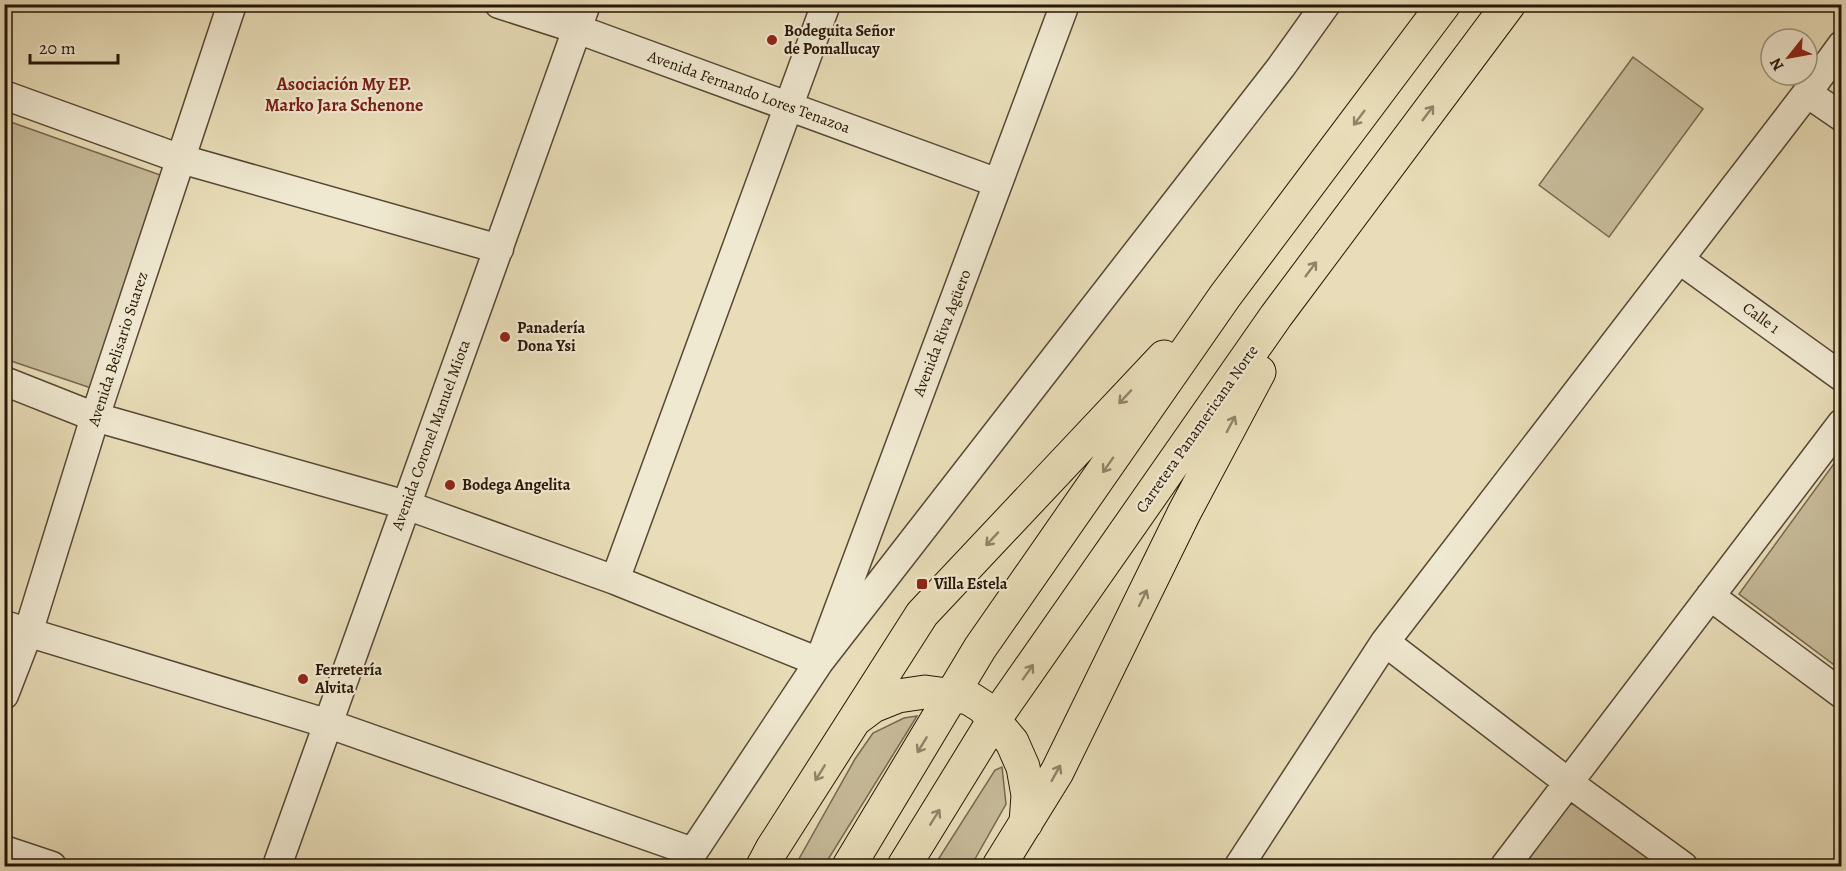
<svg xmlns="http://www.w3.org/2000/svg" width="1846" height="871" font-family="Alegreya,serif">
	<rect width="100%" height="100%" fill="#e8ddb8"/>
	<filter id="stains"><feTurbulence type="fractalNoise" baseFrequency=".00333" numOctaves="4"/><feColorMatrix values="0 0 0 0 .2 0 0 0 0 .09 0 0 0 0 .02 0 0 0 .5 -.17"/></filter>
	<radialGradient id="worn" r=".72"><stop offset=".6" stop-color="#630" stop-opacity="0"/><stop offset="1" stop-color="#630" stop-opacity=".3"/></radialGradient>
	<path fill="#c7bb9a" stroke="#776850" stroke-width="1.5" d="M 1633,57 L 1703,109 L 1609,237 L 1539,185 Z
		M 5,120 L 163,176 L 91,388 L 5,359 Z
		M 1841,454 L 1841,670 L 1739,594 Z
		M 917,716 L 824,866 L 795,866 L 855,759 L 873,733 L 904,718 Z
		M 1002,767 L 1006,804 L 971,866 L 934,866 L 995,770 Z
		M 1572,799 L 1661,866 L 1524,866 Z"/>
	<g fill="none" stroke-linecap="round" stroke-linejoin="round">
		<defs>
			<path id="minor" d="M 499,4 L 577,29 L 998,183
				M 1807,93 L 1842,117
				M 4,95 L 181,159 L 499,249
				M 1680,260 L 1842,377
				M 4,381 L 95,417 L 406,505 L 615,580 L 819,662 L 1065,4
				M 615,580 L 826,4
				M 1710,596 L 1842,694
				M 4,625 L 329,724 L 693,852
				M 1385,642 L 1569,783 L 1683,866
				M 4,695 L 28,633 L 95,417 L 232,4
				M 4,850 L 52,866
				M 277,866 L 586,4
				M 687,866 L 693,852 L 819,662 L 1281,67 L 1326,4
				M 1239,866 L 1385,642 L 1807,93 L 1842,45
				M 1505,866 L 1842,423"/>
			<path id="trunk" d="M 857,718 L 873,706 L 898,696 L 925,692 L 969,698 L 983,707 L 1012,742 L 1023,767 L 1028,795 L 1026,823
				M 763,866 L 772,849 L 922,614 L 1164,357
				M 849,866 L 980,648 L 1225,296 L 1444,4
				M 904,866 L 994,720 L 1276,316 L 1509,4
				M 999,866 L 1057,772 L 1184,513 L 1259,372"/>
		</defs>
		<use href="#minor" stroke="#574733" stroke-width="31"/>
		<use href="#trunk" stroke="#271507" stroke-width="35"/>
		<use href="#minor" stroke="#f0e9d1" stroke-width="28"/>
		<use href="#trunk" stroke="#e8ddb8" stroke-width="33"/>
	</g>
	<defs><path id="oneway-shaft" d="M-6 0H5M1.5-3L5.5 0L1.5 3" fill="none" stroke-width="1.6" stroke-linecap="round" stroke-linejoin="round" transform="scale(1.5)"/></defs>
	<g stroke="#918368">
		<use href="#oneway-shaft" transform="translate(1428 113) rotate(-53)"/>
		<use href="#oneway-shaft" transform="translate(1359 118) rotate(127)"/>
		<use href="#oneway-shaft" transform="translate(1311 269) rotate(-53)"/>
		<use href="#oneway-shaft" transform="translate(1125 397) rotate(133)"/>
		<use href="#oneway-shaft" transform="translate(1231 424) rotate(-62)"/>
		<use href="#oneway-shaft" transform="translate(1108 465) rotate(125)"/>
		<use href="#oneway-shaft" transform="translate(992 539) rotate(133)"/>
		<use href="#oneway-shaft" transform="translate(1143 598) rotate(-64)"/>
		<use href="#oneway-shaft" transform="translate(1028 672) rotate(-55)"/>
		<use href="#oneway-shaft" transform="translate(922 745) rotate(121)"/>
		<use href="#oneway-shaft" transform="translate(820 773) rotate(122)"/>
		<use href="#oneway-shaft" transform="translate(1056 773) rotate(-61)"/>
		<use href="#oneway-shaft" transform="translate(935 817) rotate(-58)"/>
	</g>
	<g fill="#8f2418" stroke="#f0e9d1" stroke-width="2">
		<circle cx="772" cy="40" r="6"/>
		<circle cx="505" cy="337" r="6"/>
		<circle cx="450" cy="485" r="6"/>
		<rect x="916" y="578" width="12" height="12" rx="3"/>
		<circle cx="303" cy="679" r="6"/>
	</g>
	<g text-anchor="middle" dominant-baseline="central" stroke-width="4.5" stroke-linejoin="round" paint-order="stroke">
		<g font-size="16" font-weight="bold" fill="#271507" stroke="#f0e9d1" text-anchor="start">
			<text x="784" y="31">Bodeguita Señor<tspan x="784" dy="18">de Pomallucay</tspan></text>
			<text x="517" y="328">Panadería<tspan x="517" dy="18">Dona Ysi</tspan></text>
			<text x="462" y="485">Bodega Angelita</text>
			<text x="934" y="584">Villa Estela</text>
			<text x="315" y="670">Ferretería<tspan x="315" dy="18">Alvita</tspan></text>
		</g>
		<g font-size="16" fill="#271507" stroke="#f0e9d1">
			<text transform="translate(749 92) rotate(20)">Avenida Fernando Lores Tenazoa</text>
			<text transform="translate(1761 318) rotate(36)">Calle 1</text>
			<text transform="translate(942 333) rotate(-69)">Avenida Riva Agüero</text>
			<text transform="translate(118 349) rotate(-72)">Avenida Belisario Suarez</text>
			<text transform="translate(1197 429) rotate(-55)">Carretera Panamericana Norte</text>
			<text transform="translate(431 435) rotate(-70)">Avenida Coronel Manuel Miota</text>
		</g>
		<g font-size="18" font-weight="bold" fill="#7a1f14" stroke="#f0e9d1">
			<text x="344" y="84">Asociación My EP.<tspan x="344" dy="21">Marko Jara Schenone</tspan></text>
		</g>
	</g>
	<rect width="1846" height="871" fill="none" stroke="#e8ddb8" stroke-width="24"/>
	<rect x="6" y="6" width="1834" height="859" fill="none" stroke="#271507" stroke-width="3"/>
	<rect x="12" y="12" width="1822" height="847" fill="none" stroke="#271507" stroke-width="1.5"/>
	<g transform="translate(1789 57) rotate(239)"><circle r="28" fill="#f0e9d1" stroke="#a09480" stroke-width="1.5"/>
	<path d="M0-4.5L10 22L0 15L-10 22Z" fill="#8f2418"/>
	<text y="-9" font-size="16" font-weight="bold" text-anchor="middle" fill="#271507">N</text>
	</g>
	<path d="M30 54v9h88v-9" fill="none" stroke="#271507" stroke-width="3"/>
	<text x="39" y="54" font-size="18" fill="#271507" stroke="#f0e9d1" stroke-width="4.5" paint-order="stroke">20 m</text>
	<rect width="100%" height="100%" filter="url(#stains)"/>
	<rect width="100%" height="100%" fill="url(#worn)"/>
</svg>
